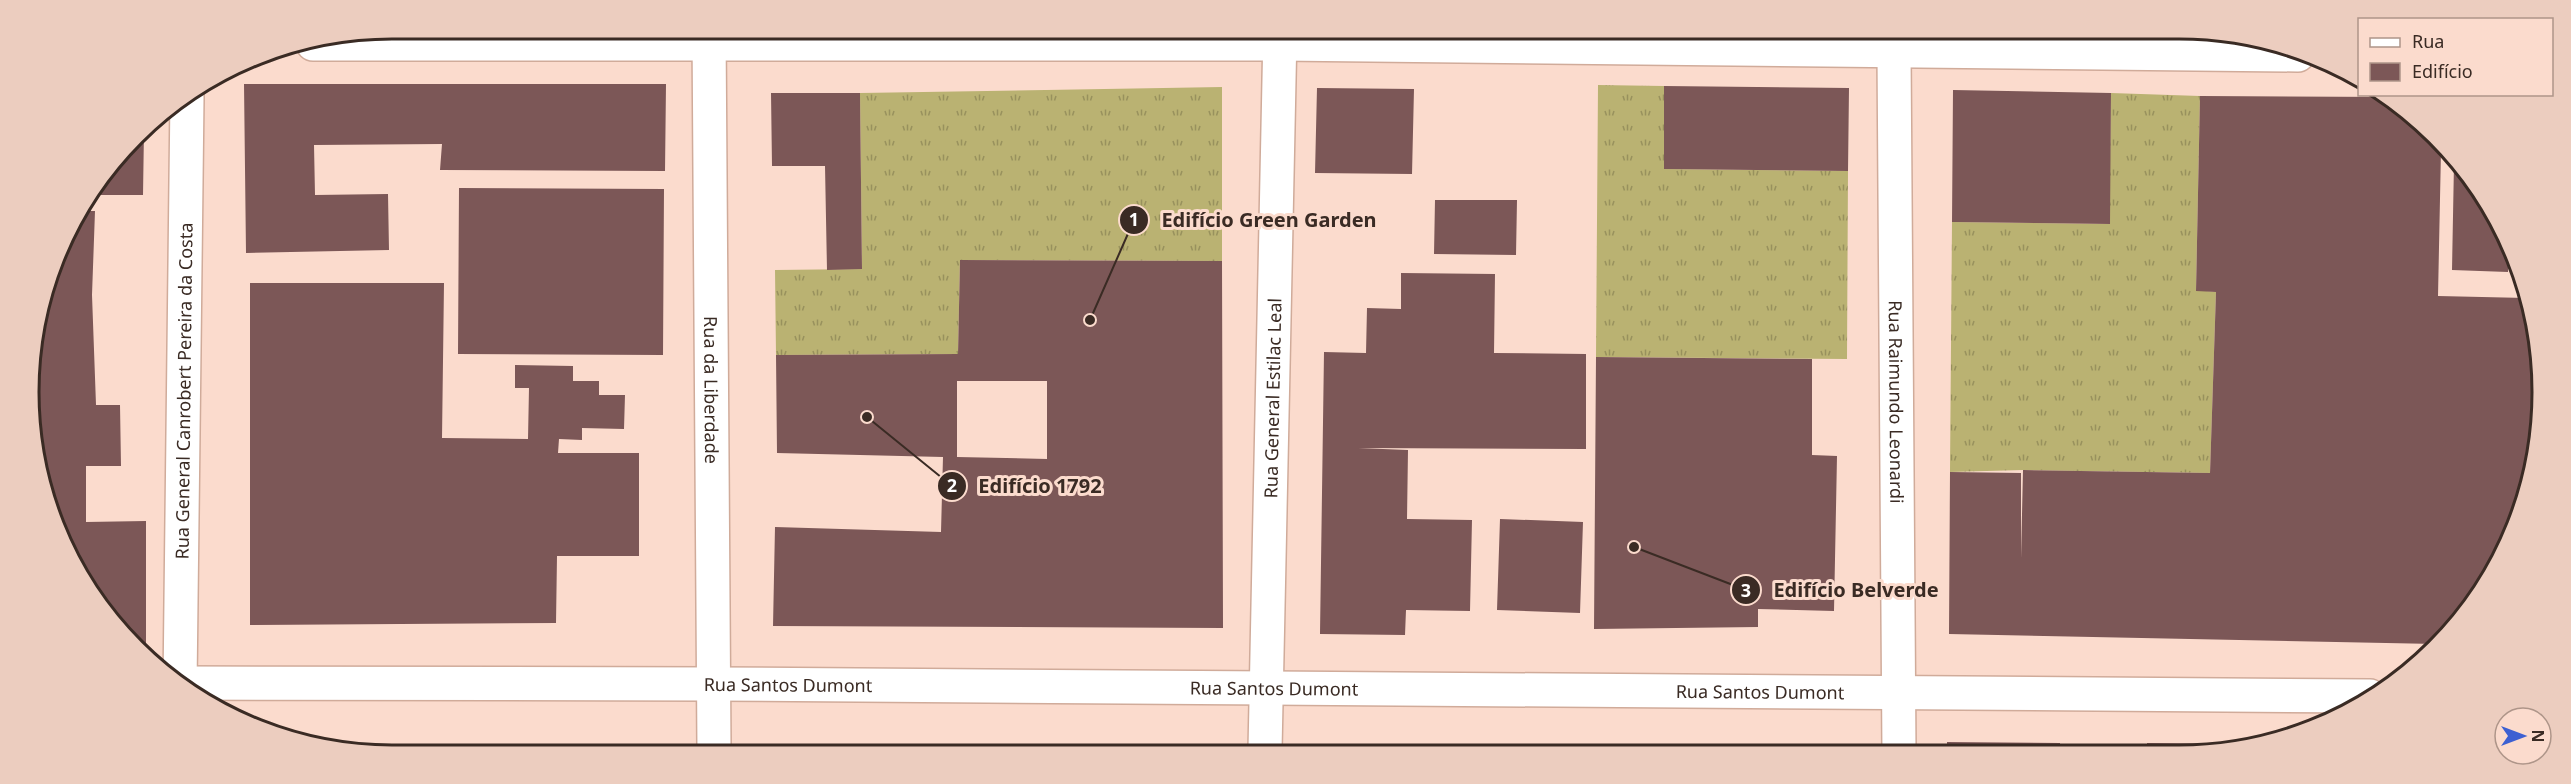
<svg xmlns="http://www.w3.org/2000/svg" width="2571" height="784" font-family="'Noto Sans',sans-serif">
	<defs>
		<pattern id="grass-tufts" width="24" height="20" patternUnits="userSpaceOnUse" patternTransform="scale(1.5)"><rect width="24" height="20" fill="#bab272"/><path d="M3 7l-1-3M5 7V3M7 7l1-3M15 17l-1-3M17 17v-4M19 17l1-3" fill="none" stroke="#98915d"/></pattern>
	</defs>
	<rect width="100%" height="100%" fill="#fbdbcd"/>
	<path fill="url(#grass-tufts)" d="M 1995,35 L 2250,36 L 2269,43 L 1992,37 Z
		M 1598,85 L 1664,86 L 1664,169 L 1848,171 L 1847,359 L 1596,357 Z
		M 1222,87 L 1222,261 L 960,260 L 958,354 L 776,355 L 775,270 L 862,269 L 860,93 Z
		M 2111,93 L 2200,96 L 2196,290 L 2216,292 L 2210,473 L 2023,470 L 1950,472 L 1952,222 L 2109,224 Z
		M 1316,749 L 1540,750 L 1540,751 L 1316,751 Z"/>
	<path fill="#7c5757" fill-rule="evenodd" d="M 244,84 L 666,84 L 665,171 L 440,170 L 442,144 L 314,145 L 315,195 L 388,194 L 389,250 L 246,253 Z
		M 1664,86 L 1849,88 L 1848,171 L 1664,169 Z
		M 1317,88 L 1414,89 L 1412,174 L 1315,173 Z
		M 1953,90 L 2111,93 L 2110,224 L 1952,222 Z
		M 771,93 L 860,93 L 862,269 L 827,270 L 825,166 L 772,166 Z
		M 2200,96 L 2389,97 L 2441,150 L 2438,296 L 2526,298 L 2536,321 L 2535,463 L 2494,573 L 2436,644 L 1949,634 L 1950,472 L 2021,473 L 2021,559 L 2023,470 L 2210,473 L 2216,292 L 2196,291 Z
		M 144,130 L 143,195 L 94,195 Z
		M 2454,163 L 2481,190 L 2508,255 L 2508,272 L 2452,270 Z
		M 459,188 L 664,189 L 663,355 L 458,354 Z
		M 1435,200 L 1517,200 L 1516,255 L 1434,254 Z
		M 81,211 L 95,211 L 92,295 L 96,405 L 120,405 L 121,466 L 86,466 L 86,522 L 146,521 L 146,643 L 139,643 L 90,594 L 41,486 L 32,345 L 66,231 Z
		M 960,260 L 1222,261 L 1223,628 L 773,626 L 775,527 L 941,532 L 943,457 L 777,453 L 776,355 L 958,354 ZM 957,381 L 1047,381 L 1047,459 L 957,457 Z
		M 1401,273 L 1495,274 L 1494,353 L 1586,354 L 1586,449 L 1358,448 L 1408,450 L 1407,519 L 1472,520 L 1470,611 L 1406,610 L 1405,635 L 1320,634 L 1324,352 L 1366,353 L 1367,308 L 1401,309 Z
		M 250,283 L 444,283 L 442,438 L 528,439 L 529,388 L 515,388 L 515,365 L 573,366 L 573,381 L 599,381 L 599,395 L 625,395 L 624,429 L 582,428 L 582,440 L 559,439 L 558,453 L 639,453 L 639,556 L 557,556 L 556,623 L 250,625 Z
		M 1596,357 L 1812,359 L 1812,455 L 1837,456 L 1834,611 L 1758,609 L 1758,627 L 1594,629 Z
		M 1500,519 L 1583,522 L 1580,613 L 1497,610 Z
		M 1947,742 L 2060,743 L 2060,752 L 1947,752 Z
		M 2147,743 L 2255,744 L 2255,745 L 2226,752 L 2147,752 Z
		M 2076,744 L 2145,744 L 2145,752 L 2076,752 Z
		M 315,746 L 339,747 L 339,748 L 321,748 Z
		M 347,746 L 554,746 L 554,749 L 347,748 Z
		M 632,747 L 664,747 L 664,749 L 632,749 Z"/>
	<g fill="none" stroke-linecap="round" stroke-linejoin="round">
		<defs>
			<g id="street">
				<path id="s1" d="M 709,30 L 714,749"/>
				<path id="s2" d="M 1894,52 L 1899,752"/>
				<path id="s3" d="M 180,685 L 187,97"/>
				<path id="s4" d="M 1265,750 L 1280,32"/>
			</g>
			<g id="secondary">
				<path d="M 313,44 L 1280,44 L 2298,55"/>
				<path id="s5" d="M 179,683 L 714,684 L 2370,696"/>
			</g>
		</defs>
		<use href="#street" stroke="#d0ab9a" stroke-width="36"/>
		<use href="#secondary" stroke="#d0ab9a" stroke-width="36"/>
		<use href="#street" stroke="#fff" stroke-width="33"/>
		<use href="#secondary" stroke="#fff" stroke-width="33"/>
	</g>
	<g text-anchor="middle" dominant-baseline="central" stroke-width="6" stroke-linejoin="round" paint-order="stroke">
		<g font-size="18" fill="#3a2b24" stroke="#fbdbcd">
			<text stroke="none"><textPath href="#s1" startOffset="360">Rua da Liberdade</textPath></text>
			<text stroke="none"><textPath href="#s3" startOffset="294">Rua General Canrobert Pereira da Costa</textPath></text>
			<text stroke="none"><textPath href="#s4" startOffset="352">Rua General Estilac Leal</textPath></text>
			<text stroke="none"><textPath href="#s2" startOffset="350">Rua Raimundo Leonardi</textPath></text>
			<text stroke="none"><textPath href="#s5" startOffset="609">Rua Santos Dumont</textPath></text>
			<text stroke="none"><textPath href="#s5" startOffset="1095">Rua Santos Dumont</textPath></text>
			<text stroke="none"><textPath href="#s5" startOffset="1581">Rua Santos Dumont</textPath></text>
		</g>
	</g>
	<path d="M0 0H2571V784H0ZM392 39H2179A353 353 0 0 1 2532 392V392A353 353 0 0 1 2179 745H392A353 353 0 0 1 39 392V392A353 353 0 0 1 392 39Z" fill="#eccdbf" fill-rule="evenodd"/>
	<path fill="none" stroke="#3a2b24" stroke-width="3" d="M392 39H2179A353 353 0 0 1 2532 392V392A353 353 0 0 1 2179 745H392A353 353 0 0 1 39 392V392A353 353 0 0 1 392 39Z"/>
	<path fill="none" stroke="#3a2b24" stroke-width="2" d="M1090 320L1134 220M867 417L952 486M1634 547L1746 590"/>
	<g fill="#3a2b24" stroke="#fbdbcd" stroke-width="2">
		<circle cx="1090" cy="320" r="6"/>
		<circle cx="867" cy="417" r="6"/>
		<circle cx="1634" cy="547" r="6"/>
		<circle cx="1134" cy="220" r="15"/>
		<circle cx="952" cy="486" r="15"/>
		<circle cx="1746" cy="590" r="15"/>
	</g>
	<g font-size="18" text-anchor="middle" font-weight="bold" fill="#fff">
		<text x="1134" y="226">1</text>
		<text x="952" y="492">2</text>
		<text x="1746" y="597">3</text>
	</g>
	<g font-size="20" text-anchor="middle" font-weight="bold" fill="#3a2b24" stroke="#fbdbcd" stroke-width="6" stroke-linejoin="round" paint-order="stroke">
		<text x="1269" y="227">Edifício Green Garden</text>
		<text x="1040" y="493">Edifício 1792</text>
		<text x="1856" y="597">Edifício Belverde</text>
	</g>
	<rect x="2358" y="18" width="195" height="78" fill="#fbdbcd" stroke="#ae9589" stroke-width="1.5"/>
	<rect x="2370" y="38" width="30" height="9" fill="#ffffff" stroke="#ae9589" stroke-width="1.5"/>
	<text x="2412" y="48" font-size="18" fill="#3a2b24">Rua</text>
	<rect x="2370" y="63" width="30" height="18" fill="#7c5757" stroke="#ae9589" stroke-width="1.5"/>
	<text x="2412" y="78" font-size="18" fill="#3a2b24">Edifício</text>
	<g transform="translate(2523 736) rotate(90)"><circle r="28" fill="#fbdbcd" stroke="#ae9589" stroke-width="1.5"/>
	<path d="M0-4.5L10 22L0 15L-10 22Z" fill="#3d60d2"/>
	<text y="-9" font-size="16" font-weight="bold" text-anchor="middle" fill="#3a2b24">N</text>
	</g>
</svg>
